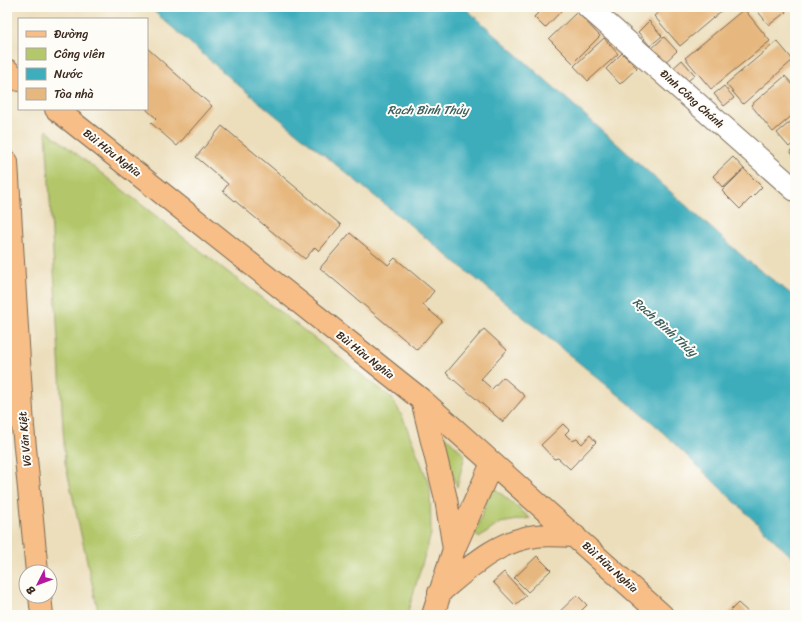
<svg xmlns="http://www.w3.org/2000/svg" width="802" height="622" font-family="Sriracha,sans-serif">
	<rect width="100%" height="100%" fill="#fdfcf7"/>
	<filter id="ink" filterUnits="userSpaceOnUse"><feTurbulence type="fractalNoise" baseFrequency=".025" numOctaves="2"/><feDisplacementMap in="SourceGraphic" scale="8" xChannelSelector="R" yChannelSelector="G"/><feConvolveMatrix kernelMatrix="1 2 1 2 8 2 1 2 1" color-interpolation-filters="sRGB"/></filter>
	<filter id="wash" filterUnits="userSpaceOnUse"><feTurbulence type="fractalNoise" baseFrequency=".012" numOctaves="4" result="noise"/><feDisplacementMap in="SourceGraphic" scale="16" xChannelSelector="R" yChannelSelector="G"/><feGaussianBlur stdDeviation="0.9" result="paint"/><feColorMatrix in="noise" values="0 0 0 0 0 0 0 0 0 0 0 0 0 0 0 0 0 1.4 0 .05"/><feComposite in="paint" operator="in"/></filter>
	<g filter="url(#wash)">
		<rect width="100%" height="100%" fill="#ecdebb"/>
		<path fill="#b3c76b" stroke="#777844" d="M 46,130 L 220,266 L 392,398 L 403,418 L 430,486 L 431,534 L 407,615 L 99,615 L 65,462 Z
			M 438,429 L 465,455 L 457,487 Z
			M 492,486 L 530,518 L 500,523 L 479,538 L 475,534 Z"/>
		<path fill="#3eadbc" stroke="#3c6c6d" d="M 149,7 L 464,7 L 748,261 L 795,297 L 795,560 L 653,423 L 237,84 Z"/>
		<g id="blocks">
			<path fill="#e6b77e" d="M 544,7 L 565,7 L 545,28 L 534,17 Z
				M 665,7 L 726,7 L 680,46 L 654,16 Z
				M 757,7 L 782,7 L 786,12 L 769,25 L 755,8 Z
				M 744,9 L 770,41 L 711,89 L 685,58 Z
				M 577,12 L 600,36 L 573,63 L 549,39 Z
				M 649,21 L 662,36 L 650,46 L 638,32 Z
				M 664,37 L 677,51 L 660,67 L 647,53 Z
				M 604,38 L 618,54 L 588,81 L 574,66 Z
				M 777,41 L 793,60 L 743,104 L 726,84 Z
				M 147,48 L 212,106 L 177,146 L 151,123 L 156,118 L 147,110 Z
				M 622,53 L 637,68 L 620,84 L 606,69 Z
				M 682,60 L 695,75 L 683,85 L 670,71 Z
				M 785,76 L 795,87 L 795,113 L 773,132 L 751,105 Z
				M 724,86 L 734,98 L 724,106 L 714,94 Z
				M 795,118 L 795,142 L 789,147 L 777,133 Z
				M 222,126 L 341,225 L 319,251 L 315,247 L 305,259 L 223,191 L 228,184 L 196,157 Z
				M 795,147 L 795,158 L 790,151 Z
				M 733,157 L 744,169 L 723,188 L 713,176 Z
				M 744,169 L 762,187 L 740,209 L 722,191 Z
				M 350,233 L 388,265 L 395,258 L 434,291 L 423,305 L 442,321 L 417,350 L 320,268 Z
				M 484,329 L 507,350 L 481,379 L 492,389 L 503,377 L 525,396 L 503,422 L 446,373 Z
				M 563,424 L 569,430 L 565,434 L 572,441 L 577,439 L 582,444 L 590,435 L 596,442 L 570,469 L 558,458 L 554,459 L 541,445 Z
				M 537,556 L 551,570 L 528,592 L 514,578 Z
				M 504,572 L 526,596 L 515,605 L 493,582 Z
				M 577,595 L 587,605 L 577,615 L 556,615 Z
				M 738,603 L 748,612 L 745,615 L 726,615 Z"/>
		</g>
	</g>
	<g filter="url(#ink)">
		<use href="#blocks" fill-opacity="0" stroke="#796955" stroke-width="1"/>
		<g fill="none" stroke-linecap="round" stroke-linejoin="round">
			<defs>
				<path id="minor" d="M 588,7 L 795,190"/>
				<path id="major" d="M 7,70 L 19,80
					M 56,109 L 422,400 L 662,615
					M 7,162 L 23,427 L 37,572
					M 422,400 L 446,499 L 454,549
					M 439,593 C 469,568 496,541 536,536 C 548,534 563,536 575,536
					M 40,596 L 42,615
					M 433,615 L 454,549 L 492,463"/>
			</defs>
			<use href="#minor" stroke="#796955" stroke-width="24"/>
			<use href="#major" stroke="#796955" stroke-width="24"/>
			<use href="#minor" stroke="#fff" stroke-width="22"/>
			<use href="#major" stroke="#f7be87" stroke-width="22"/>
		</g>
	</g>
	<g text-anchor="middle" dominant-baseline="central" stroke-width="4" stroke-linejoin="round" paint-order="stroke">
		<g font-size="11" fill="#3b2a1e" stroke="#fdfcf7">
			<text transform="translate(692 99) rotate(42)">Đinh Công Chánh</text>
			<text transform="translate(112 153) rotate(38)">Bùi Hữu Nghĩa</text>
			<text transform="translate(365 355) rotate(38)">Bùi Hữu Nghĩa</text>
			<text transform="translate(25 439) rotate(-95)">Võ Văn Kiệt</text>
			<text transform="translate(610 567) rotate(42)">Bùi Hữu Nghĩa</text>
		</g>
		<g font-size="12" font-style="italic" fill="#3c5e5d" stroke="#fdfcf7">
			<text x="428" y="110">Rạch Bình Thủy</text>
			<text transform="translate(665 327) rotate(42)">Rạch Bình Thủy</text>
		</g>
	</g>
	<rect width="802" height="622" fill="none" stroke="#fdfcf7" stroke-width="24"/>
	<rect x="18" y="18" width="130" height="92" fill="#fdfcf7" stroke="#afa8a0"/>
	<rect x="26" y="31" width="20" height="6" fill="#f7be87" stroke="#afa8a0"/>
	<text x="54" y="38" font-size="12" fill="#3b2a1e">Đường</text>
	<rect x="26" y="48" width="20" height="12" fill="#b3c76b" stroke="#afa8a0"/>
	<text x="54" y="58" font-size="12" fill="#3b2a1e">Công viên</text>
	<rect x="26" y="68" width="20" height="12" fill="#3eadbc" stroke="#afa8a0"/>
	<text x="54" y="78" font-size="12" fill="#3b2a1e">Nước</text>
	<rect x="26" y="88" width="20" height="12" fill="#e6b77e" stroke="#afa8a0"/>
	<text x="54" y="98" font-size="12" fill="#3b2a1e">Tòa nhà</text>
	<g transform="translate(38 584) rotate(228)"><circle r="19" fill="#fdfcf7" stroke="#afa8a0"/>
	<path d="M0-3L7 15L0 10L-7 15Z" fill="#b5179e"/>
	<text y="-6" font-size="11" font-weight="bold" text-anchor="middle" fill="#3b2a1e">B</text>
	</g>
</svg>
